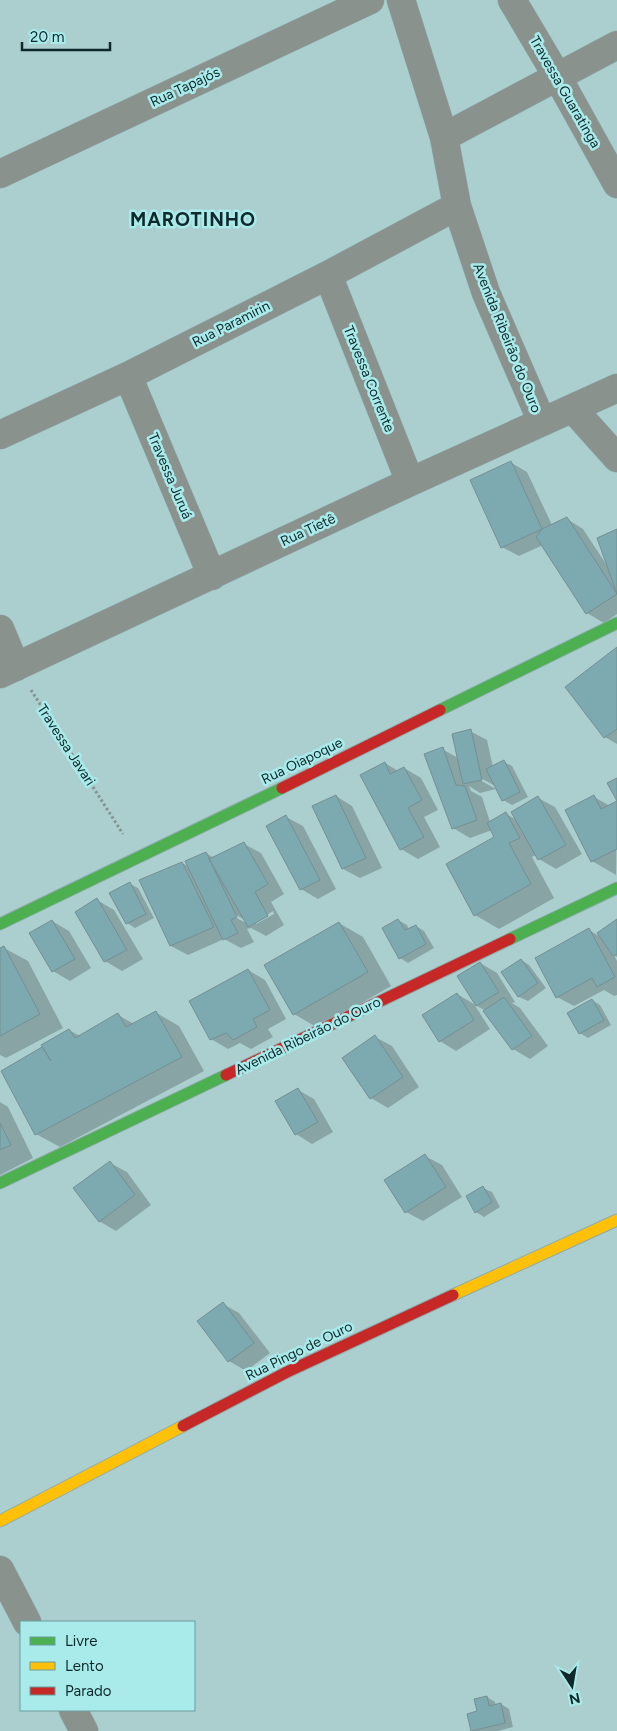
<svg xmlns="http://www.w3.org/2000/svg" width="617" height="1731" font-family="Figtree,sans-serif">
	<rect width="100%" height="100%" fill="#abcecf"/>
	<path fill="#0003" fill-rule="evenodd" d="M 510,462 L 527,472 L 552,525 L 567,519 L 583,529 L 606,564 L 617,530 L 617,614 L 604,623 L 587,613 L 543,545 L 519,556 L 502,547 Z
		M 617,649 L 617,744 L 605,737 L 567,687 Z
		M 470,731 L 487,740 L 493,767 L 504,762 L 512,766 L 528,797 L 512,805 L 503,800 L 497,787 L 477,776 L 476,778 L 496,789 L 480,793 L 469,786 L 471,791 L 482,797 L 490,822 L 506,814 L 517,820 L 538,798 L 555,807 L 582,854 L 556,869 L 539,859 L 536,855 L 532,857 L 554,898 L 499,929 L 475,915 L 496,838 L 492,830 L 470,838 L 453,828 L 442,749 L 458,758 Z
		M 385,763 L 398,771 L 404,768 L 421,778 L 438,810 L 424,817 L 440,847 L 418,859 L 401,849 Z
		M 336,796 L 352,806 L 382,868 L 360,878 L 343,869 L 314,807 Z
		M 594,797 L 610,806 L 617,802 L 616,875 L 592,861 Z
		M 286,817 L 303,826 L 336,889 L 318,899 L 301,889 Z
		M 244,844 L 261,853 L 284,894 L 271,902 L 284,925 L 266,936 L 251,928 L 247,929 L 254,942 L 241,948 L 224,939 L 188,955 L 171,946 L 141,880 L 182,863 L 190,867 L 206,853 L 214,858 ZM 273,911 L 274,914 L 256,924 L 256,922 ZM 233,913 L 245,920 L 246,923 L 231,915 Z
		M 130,884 L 138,888 L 154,918 L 135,928 L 127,923 Z
		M 97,900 L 114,910 L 143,959 L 122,971 L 105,961 L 76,912 Z
		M 398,920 L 407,925 L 409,930 L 416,926 L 424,931 L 434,948 L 408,963 L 400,958 Z
		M 617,920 L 617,957 L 614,955 L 617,961 L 617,995 L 614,996 L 604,990 L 574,1006 L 557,997 L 589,930 L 602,938 Z
		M 52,921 L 69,931 L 91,968 L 70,981 L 53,971 Z
		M 339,923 L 363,937 L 391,986 L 318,1028 L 294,1014 Z
		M 4,948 L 28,961 L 63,1028 L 6,1058 L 0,1055 L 0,950 Z
		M 521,960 L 529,965 L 546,988 L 528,1001 L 519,997 L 503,972 Z
		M 480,963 L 497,973 L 515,1002 L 512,1003 L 520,1008 L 548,1046 L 530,1059 L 513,1049 L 486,1011 L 477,1006 L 459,976 Z
		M 248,970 L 265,980 L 286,1019 L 268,1029 L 273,1037 L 251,1049 L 240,1043 L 228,1049 L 211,1039 Z
		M 457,994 L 474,1004 L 490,1029 L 456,1051 L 440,1041 Z
		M 592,1000 L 600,1005 L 611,1025 L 588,1038 L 580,1033 Z
		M 155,1012 L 179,1026 L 204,1071 L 60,1147 L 36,1134 L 3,1071 L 69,1030 L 80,1036 L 118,1015 L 134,1024 Z
		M 375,1037 L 392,1046 L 419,1087 L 388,1108 L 371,1098 Z
		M 298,1090 L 314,1099 L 333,1132 L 312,1144 L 296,1134 Z
		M 0,1102 L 8,1107 L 33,1158 L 0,1175 Z
		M 425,1156 L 442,1165 L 462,1197 L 423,1221 L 406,1212 Z
		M 110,1163 L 127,1172 L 151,1205 L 116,1231 L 99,1221 Z
		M 483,1188 L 492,1192 L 500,1207 L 484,1217 L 476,1212 Z
		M 223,1304 L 239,1313 L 270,1353 L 246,1371 L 229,1361 Z
		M 487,1697 L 495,1702 L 496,1706 L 501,1704 L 509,1709 L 513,1727 L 498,1731 L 472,1731 L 478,1712 Z"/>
	<path fill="#7daab1" stroke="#758f92" d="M 511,461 L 542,529 L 501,548 L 470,480 Z
		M 567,517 L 617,594 L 586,614 L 536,537 L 542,529 Z
		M 617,529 L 617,594 L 597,538 Z
		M 617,647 L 617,729 L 604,738 L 565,687 Z
		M 471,729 L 482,780 L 463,784 L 452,734 Z
		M 443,747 L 456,785 L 465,786 L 477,820 L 452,829 L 424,754 Z
		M 504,760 L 520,792 L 502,801 L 486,769 Z
		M 385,762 L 390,774 L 404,767 L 422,800 L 408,808 L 424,837 L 400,850 L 360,775 Z
		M 617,778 L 617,849 L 591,862 L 565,810 L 594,795 L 601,809 L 617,801 L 607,783 Z
		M 336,795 L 366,858 L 342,869 L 312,806 Z
		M 538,796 L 566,845 L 538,860 L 511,812 Z
		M 506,812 L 520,838 L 509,843 L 531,884 L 474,916 L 446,864 L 494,837 L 487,823 Z
		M 286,815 L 320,880 L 300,890 L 266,826 Z
		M 244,842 L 268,884 L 255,892 L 268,916 L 248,927 L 209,859 Z
		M 206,852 L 237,917 L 231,920 L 238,933 L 223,940 L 185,861 Z
		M 182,862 L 214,927 L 170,946 L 139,880 Z
		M 130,882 L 146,914 L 126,924 L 109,893 Z
		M 97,898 L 127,950 L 104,962 L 75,912 Z
		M 398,919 L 405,930 L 416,925 L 426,944 L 399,959 L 382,928 Z
		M 617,919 L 617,954 L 613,956 L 597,933 Z
		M 52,920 L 75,959 L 52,972 L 29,933 Z
		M 339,922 L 368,972 L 293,1015 L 264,965 Z
		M 589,928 L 615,977 L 597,987 L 592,978 L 556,998 L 535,958 Z
		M 4,946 L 40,1014 L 0,1036 L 0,948 Z
		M 521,959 L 538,983 L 518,997 L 501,972 Z
		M 480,962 L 499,992 L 476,1006 L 457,976 Z
		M 248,969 L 270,1010 L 253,1019 L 257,1027 L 233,1040 L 226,1033 L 210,1040 L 189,1001 Z
		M 457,993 L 474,1020 L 439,1042 L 422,1015 Z
		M 504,997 L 532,1036 L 512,1050 L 483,1011 Z
		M 592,999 L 604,1020 L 579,1034 L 567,1013 Z
		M 156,1011 L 182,1057 L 35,1135 L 1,1071 L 42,1047 L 51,1061 L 41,1045 L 69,1029 L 75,1038 L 118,1013 L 126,1027 Z
		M 375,1035 L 403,1077 L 370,1099 L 342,1058 Z
		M 298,1088 L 318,1122 L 295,1135 L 275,1101 Z
		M 0,1123 L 11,1145 L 0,1150 Z
		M 425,1154 L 446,1187 L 405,1213 L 384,1180 Z
		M 110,1161 L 135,1195 L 99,1222 L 73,1188 Z
		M 483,1186 L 492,1202 L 475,1213 L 466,1196 Z
		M 223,1302 L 254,1343 L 228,1362 L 197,1321 Z
		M 487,1696 L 489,1706 L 501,1703 L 505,1723 L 471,1731 L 467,1714 L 477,1711 L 474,1699 Z"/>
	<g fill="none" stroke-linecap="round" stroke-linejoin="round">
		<defs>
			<path id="street" d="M 401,0 L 444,137 L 457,206 L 486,293 L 542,422
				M 512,0 L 557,76 L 617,184
				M 444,137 L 617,45
				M 0,174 L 370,0
				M 328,275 L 410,482
				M 128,376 L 212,576
				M 573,409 L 617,458
				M 0,435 L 128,376 L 328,275 L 457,206
				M 0,629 L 16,667
				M 0,674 L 410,482 L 617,388
				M 0,1570 L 27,1622
				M 73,1710 L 84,1731"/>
			<path id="fast" d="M 440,710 L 617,623
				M 0,924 L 282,788
				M 510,939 L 617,888
				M 0,1183 L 226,1075"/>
			<path id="slow" d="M 453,1295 L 617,1220
				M 0,1521 L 183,1426"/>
			<path id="jam" d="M 282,788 L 440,710
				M 226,1075 L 510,939
				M 183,1426 L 287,1372 L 453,1295"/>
		</defs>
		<use href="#street" stroke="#8eabac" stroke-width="29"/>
		<use href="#fast" stroke="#8eabac" stroke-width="13"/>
		<use href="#slow" stroke="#8eabac" stroke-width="13"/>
		<use href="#jam" stroke="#8eabac" stroke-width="13"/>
		<path stroke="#869491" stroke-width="3" stroke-dasharray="2.5 2.5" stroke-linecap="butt" d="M 31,690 L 123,834"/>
		<use href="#street" stroke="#8a928e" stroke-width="28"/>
		<use href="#fast" stroke="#4caf50" stroke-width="11"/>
		<use href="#slow" stroke="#ffc107" stroke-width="11"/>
		<use href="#jam" stroke="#c62828" stroke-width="11"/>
	</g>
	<g text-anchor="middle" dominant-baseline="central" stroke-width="5" stroke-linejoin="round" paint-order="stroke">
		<g font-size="14" fill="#0f292a" stroke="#a9eaeb">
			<text transform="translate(185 87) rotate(-25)">Rua Tapajós</text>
			<text transform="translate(565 92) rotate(60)">Travessa Guaratinga</text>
			<text transform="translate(231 324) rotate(-27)">Rua Paramirin</text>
			<text transform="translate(507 338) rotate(68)">Avenida Ribeirão do Ouro</text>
			<text transform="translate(369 379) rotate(68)">Travessa Corrente</text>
			<text transform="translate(170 476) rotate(67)">Travessa Juruá</text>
			<text transform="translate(308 530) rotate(-25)">Rua Tietê</text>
			<text transform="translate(66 745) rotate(57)">Travessa Javari</text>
			<text transform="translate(302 761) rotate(-26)">Rua Oiapoque</text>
			<text transform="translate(308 1036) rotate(-26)">Avenida Ribeirão do Ouro</text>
			<text transform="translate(299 1351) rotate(-26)">Rua Pingo de Ouro</text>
		</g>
		<g font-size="19" font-weight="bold" letter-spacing="1" fill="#0f292a" stroke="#a9eaeb">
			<text x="193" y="219">MAROTINHO</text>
		</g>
	</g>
	<rect x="20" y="1621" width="175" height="90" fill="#a9eaeb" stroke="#6b9d9e"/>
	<rect x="30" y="1637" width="25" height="8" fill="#4caf50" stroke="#6b9d9e"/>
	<text x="65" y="1646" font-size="15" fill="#0f292a">Livre</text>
	<rect x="30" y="1662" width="25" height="8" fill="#ffc107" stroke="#6b9d9e"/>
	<text x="65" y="1671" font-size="15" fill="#0f292a">Lento</text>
	<rect x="30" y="1687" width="25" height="8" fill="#c62828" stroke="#6b9d9e"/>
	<text x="65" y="1696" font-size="15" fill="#0f292a">Parado</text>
	<g transform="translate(572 1686) rotate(168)" stroke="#a9eaeb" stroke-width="4" paint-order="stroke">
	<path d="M0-4L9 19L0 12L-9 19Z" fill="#0f292a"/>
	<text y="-8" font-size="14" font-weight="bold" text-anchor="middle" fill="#0f292a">N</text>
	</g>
	<path d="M22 42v8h88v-8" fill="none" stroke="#0f292a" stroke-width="2.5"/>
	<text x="30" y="42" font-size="15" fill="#0f292a" stroke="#a9eaeb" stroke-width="4" paint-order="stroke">20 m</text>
</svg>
